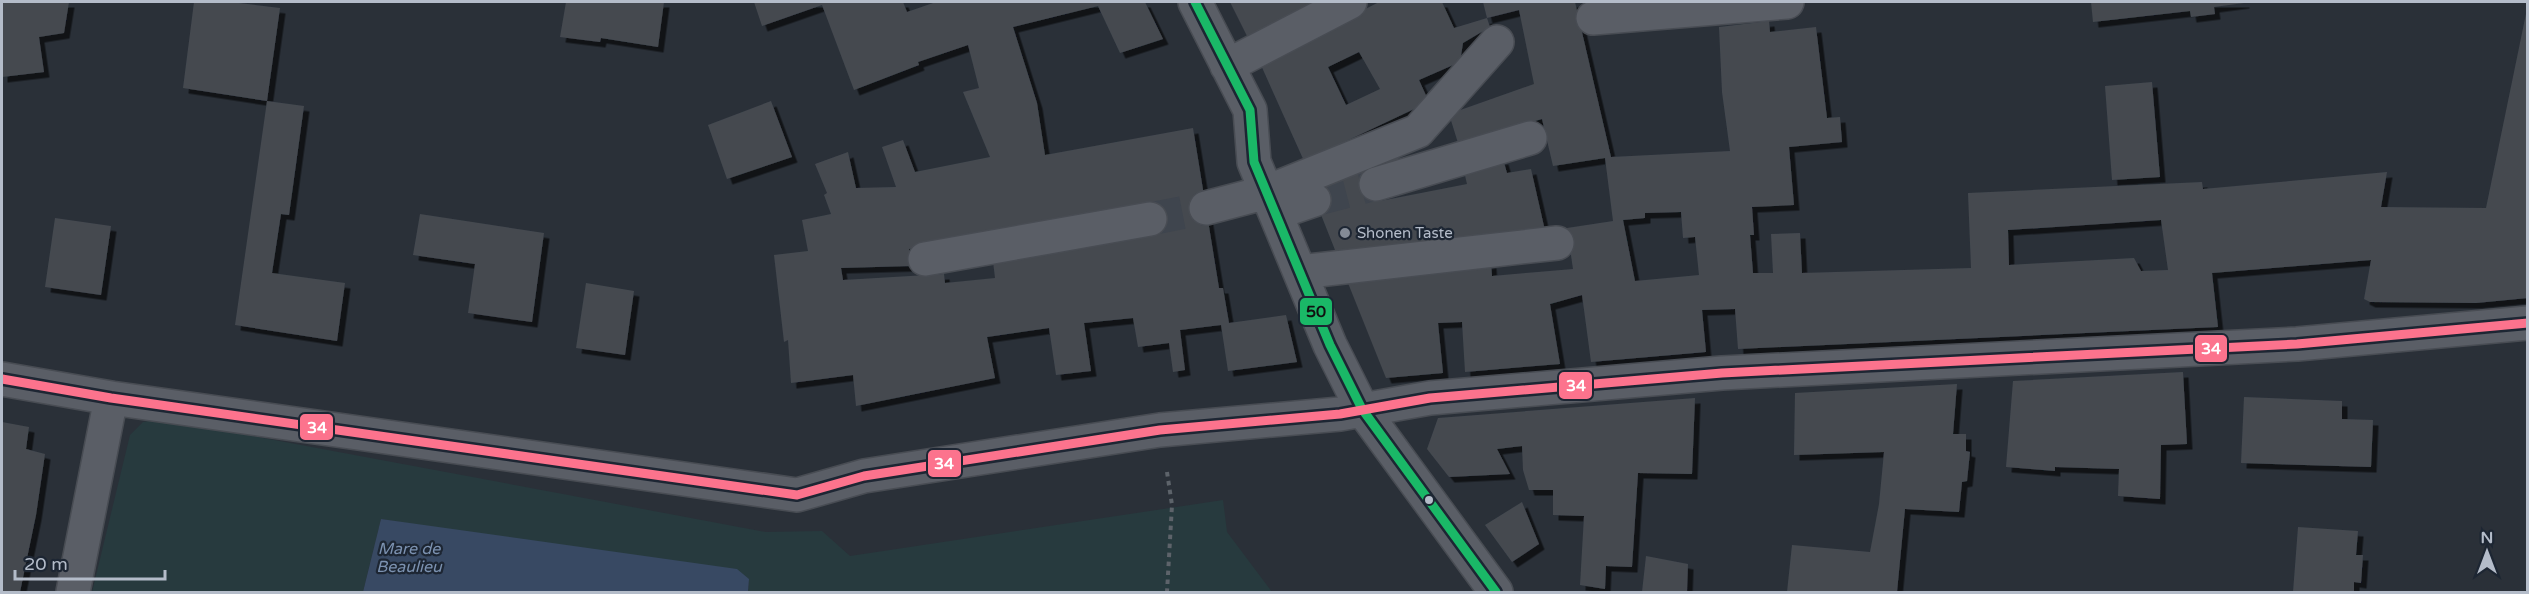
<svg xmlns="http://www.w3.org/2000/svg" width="2529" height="594" font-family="'Varela Round',sans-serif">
	<defs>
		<filter id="shadow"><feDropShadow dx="5.5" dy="5.5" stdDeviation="0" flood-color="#0009"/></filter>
	</defs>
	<rect width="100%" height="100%" fill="#2a3038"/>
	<path fill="#273a3e" d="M 162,419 L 766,532 L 822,531 L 850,556 L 1223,500 L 1227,532 L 1272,592 L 748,592 L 749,579 L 381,519 L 363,592 L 92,592 L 130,435 L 143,422 Z"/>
	<path fill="#384963" d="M 381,519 L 737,569 L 749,579 L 748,592 L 363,592 Z"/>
	<path fill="#444950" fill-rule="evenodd" filter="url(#shadow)" d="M 2,2 L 69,2 L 64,33 L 39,37 L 44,72 L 2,77 Z
		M 194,2 L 231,2 L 280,8 L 267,101 L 183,88 Z
		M 566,2 L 664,2 L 658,47 L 601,38 L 600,42 L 560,37 Z
		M 754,2 L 903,2 L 907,12 L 936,2 L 1145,2 L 1163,39 L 1120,53 L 1098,6 L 1013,27 L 1037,103 L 1045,155 L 1193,128 L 1219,288 L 1223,288 L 1229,323 L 1286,315 L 1297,362 L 1228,371 L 1221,325 L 1180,330 L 1185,370 L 1173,372 L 1169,343 L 1138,347 L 1133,318 L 1084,323 L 1091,371 L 1056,375 L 1049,328 L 987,337 L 995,378 L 856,406 L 853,375 L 791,383 L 788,340 L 784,342 L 774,255 L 808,251 L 802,220 L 831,214 L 824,195 L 827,193 L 815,164 L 848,152 L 856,188 L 896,187 L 882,147 L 903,140 L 915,172 L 990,157 L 963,92 L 979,88 L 968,45 L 918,62 L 919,65 L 854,90 L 822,5 L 762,26 ZM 997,233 L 992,253 L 995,278 L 945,283 L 944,274 L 843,280 L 841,268 L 911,266 L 909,249 Z
		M 1230,2 L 1310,2 L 1313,9 L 1250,42 Z
		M 1379,2 L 1442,2 L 1454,28 L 1487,18 L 1490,27 L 1463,43 L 1460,62 L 1419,80 L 1429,102 L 1304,161 L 1260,63 ZM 1359,52 L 1380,89 L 1346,105 L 1328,67 Z
		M 1483,2 L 1575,2 L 1611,157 L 1730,151 L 1722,92 L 1719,27 L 1769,21 L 1770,32 L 1816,27 L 1827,118 L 1840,117 L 1842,142 L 1789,147 L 1794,205 L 1752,207 L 1754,235 L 1750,235 L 1753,273 L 1773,273 L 1771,234 L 1800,233 L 1802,273 L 1971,268 L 1968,193 L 2202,182 L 2203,189 L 2387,172 L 2381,207 L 2486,208 L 2528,4 L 2528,298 L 2476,303 L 2370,302 L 2364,299 L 2371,260 L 2212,273 L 2218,327 L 1738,349 L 1735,309 L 1702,310 L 1706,352 L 1591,362 L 1582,295 L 1550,304 L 1560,364 L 1465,372 L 1462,322 L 1438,323 L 1443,373 L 1386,378 L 1346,278 L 1491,263 L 1492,276 L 1573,269 L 1567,228 L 1613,221 L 1605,158 L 1553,166 L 1542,119 L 1458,143 L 1449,114 L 1534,84 L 1519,10 L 1487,18 ZM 1681,212 L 1683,238 L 1695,237 L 1699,275 L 1635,281 L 1623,220 L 1645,218 L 1645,213 ZM 2161,220 L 2168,270 L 2141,271 L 2134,258 L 2009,265 L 2008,230 Z
		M 2091,2 L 2244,2 L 2244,3 L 2214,7 L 2215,14 L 2191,17 L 2190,11 L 2093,22 Z
		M 2152,82 L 2160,177 L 2112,180 L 2105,86 Z
		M 267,101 L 304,106 L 289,215 L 281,214 L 272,273 L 345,283 L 337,341 L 235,325 Z
		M 771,101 L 792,157 L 727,179 L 708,125 Z
		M 1503,159 L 1507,173 L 1531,169 L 1546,235 L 1337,255 L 1310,187 L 1372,168 L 1380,201 L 1467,184 L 1463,167 Z
		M 420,214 L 544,233 L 532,322 L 468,313 L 475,264 L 413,255 Z
		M 55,218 L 111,226 L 101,295 L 45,287 Z
		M 586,283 L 634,291 L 625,355 L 576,348 Z
		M 2183,372 L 2187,444 L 2161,445 L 2160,499 L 2118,496 L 2119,469 L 2055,467 L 2055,471 L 2006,467 L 2013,381 Z
		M 1957,384 L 1953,434 L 1966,434 L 1966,451 L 1970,452 L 1967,481 L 1962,482 L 1959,512 L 1905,509 L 1897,592 L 1787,592 L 1792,545 L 1870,552 L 1879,504 L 1884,452 L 1794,455 L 1795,393 Z
		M 2244,397 L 2342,401 L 2342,419 L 2373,420 L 2371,467 L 2241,463 Z
		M 1695,398 L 1692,474 L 1638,473 L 1632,567 L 1606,566 L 1605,589 L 1580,585 L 1584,516 L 1553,515 L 1553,490 L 1529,490 L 1523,470 L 1522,446 L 1497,449 L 1510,474 L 1449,477 L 1427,449 L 1438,418 Z
		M 2,422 L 29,427 L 26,449 L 45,454 L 36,515 L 20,592 L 2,592 Z
		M 1522,502 L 1539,544 L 1512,562 L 1485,525 Z
		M 2298,527 L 2358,531 L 2356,555 L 2363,555 L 2361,583 L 2354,582 L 2354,592 L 2293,592 Z
		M 1646,556 L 1688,564 L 1687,592 L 1642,592 Z"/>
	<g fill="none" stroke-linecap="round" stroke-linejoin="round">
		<path stroke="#3f454e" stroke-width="33" stroke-dasharray="33 16" stroke-linecap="butt" d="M 1314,200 L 1376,184
			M 1150,219 L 1206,208"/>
		<defs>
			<path id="minor" d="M 1195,2 L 1250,110 L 1254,162 L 1330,345 L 1362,409 L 1496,592
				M 1593,18 L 1787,2
				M 1227,66 L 1350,2
				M 1376,184 L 1530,138
				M 1206,208 L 1267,192 L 1418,131 L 1497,42
				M 1276,213 L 1314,200
				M 925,259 L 1150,219
				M 1300,272 L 1557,243
				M 2,379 L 111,398 L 797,495 L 864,476 L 1160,430 L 1340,414 L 1430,398 L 1722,373 L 2297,344 L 2528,323
				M 73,592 L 111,398"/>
		</defs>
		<use href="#minor" stroke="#484c53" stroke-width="36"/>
		<path stroke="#5d636a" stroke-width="4" stroke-dasharray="4.5 4.5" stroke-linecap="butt" d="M 1167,472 L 1172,505 L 1167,592"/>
		<use href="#minor" stroke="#5a5e66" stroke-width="33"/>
		<defs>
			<path id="bus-1" d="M 1195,2 L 1250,110 L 1254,162 L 1330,345 L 1362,409 L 1496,592"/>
			<path id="bus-2" d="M 2,379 L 111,398 L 797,495 L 864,476 L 1160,430 L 1340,414 L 1430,398 L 1722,373 L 2297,344 L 2528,323"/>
		</defs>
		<use href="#bus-1" stroke="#1d2633" stroke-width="14"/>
		<use href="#bus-2" stroke="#1d2633" stroke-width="14"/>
		<use href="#bus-1" stroke="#1ab867" stroke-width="9"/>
		<use href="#bus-2" stroke="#fc738d" stroke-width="9"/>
	</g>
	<circle fill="#848b96" stroke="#1d2633" stroke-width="2" cx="1345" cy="233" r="6"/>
	<circle fill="#b4bcc9" stroke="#1d2633" stroke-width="2" cx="1429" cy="500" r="5"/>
	<g text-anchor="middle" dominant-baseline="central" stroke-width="4.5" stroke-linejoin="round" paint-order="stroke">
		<g font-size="15" fill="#b4bcc9" stroke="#1d2633" text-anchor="start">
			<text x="1357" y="233">Shonen Taste</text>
		</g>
		<g font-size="16" font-style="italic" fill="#7c92b1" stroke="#1d2633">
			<text x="409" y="549">Mare de<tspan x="409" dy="18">Beaulieu</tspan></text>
		</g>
	</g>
	<g stroke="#1d2633" stroke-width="2">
		<rect x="1299" y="297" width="34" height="29" rx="6" fill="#1ab867"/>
		<rect x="2194" y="334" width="34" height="29" rx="6" fill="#fc738d"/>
		<rect x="1558" y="371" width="35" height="29" rx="6" fill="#fc738d"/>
		<rect x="299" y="413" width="35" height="28" rx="6" fill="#fc738d"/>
		<rect x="927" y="449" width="35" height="29" rx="6" fill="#fc738d"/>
	</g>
	<g font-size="16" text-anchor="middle" font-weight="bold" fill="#fff">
		<text x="2211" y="354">34</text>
		<text x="1576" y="391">34</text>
		<text x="317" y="433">34</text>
		<text x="944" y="469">34</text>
	</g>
	<g font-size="16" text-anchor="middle" font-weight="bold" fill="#111">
		<text x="1316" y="317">50</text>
	</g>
	<rect width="2529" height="594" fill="none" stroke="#b4bcc9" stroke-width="6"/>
	<g transform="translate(2487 552)" stroke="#1d2633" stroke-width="4.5" paint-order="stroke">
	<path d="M0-4.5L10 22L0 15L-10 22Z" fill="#b4bcc9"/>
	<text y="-9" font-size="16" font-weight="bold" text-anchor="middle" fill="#b4bcc9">N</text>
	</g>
	<path d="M15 570v9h150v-9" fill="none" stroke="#b4bcc9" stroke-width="3"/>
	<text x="24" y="570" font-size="18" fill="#b4bcc9" stroke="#1d2633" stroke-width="4.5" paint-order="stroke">20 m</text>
</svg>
